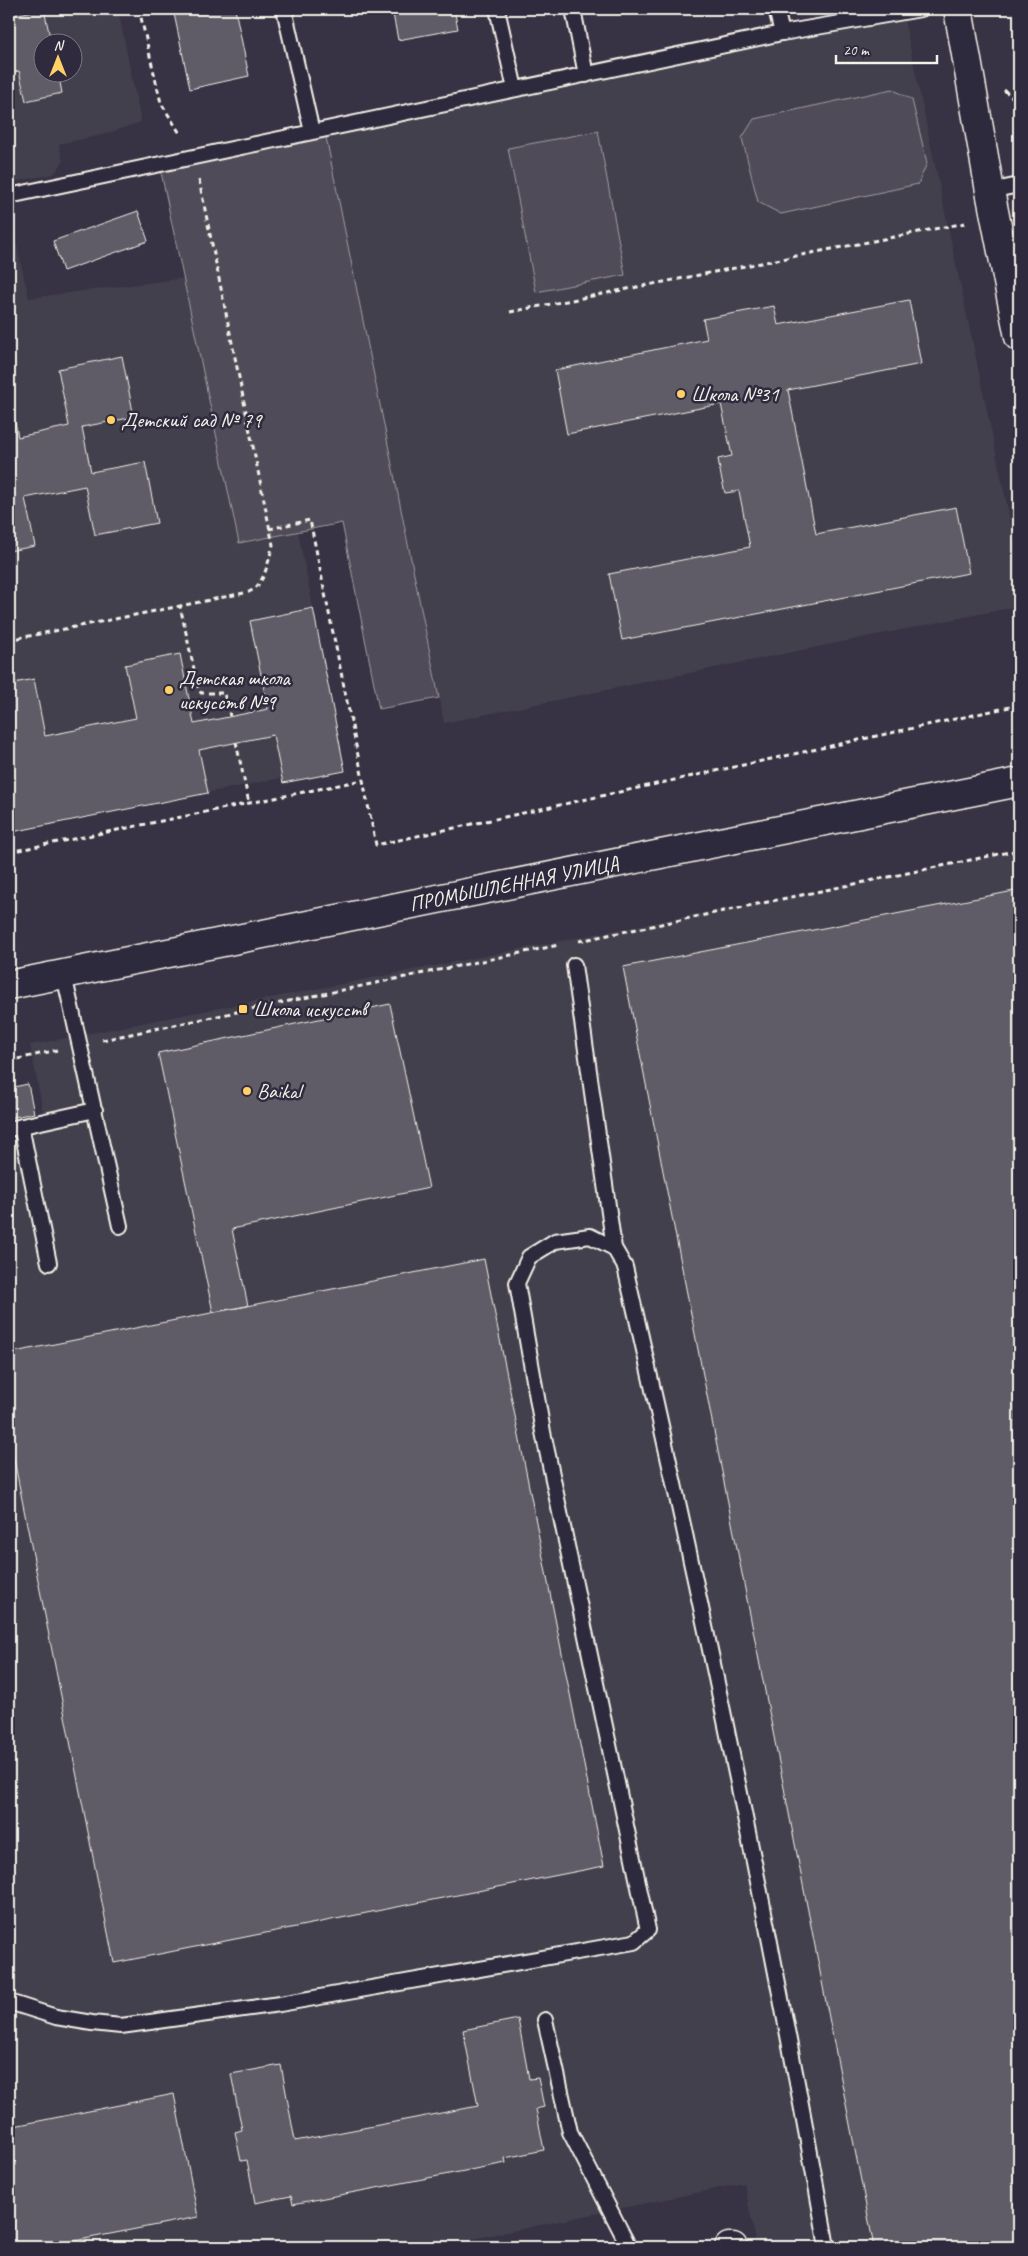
<svg xmlns="http://www.w3.org/2000/svg" width="1028" height="2256" font-family="Caveat,sans-serif">
	<rect width="100%" height="100%" fill="#373244"/>
	<filter id="ink" filterUnits="userSpaceOnUse"><feTurbulence type="fractalNoise" baseFrequency=".02" numOctaves="2"/><feDisplacementMap in="SourceGraphic" scale="10" xChannelSelector="R" yChannelSelector="G"/><feConvolveMatrix kernelMatrix="1 2 1 2 8 2 1 2 1" color-interpolation-filters="sRGB"/></filter>
	<g filter="url(#ink)">
		<path fill="#433f4e" fill-rule="evenodd" d="M 9,9 L 118,9 L 141,122 L 102,135 L 59,144 L 63,162 L 54,174 L 9,183 ZM 42,42 L 72,42 L 72,72 L 42,72 Z
			M 903,14 L 1019,561 L 1019,606 L 444,723 L 326,137 Z
			M 9,211 L 29,298 L 185,278 L 239,542 L 298,531 L 345,771 L 283,783 L 281,778 L 12,832 L 9,818 Z
			M 1019,851 L 1019,2247 L 757,2247 L 744,2183 L 434,2247 L 9,2247 L 9,1120 L 43,1112 L 30,1045 Z"/>
		<path fill="#504b59" stroke="#a29ea0" d="M 892,89 L 912,100 L 927,163 L 918,184 L 781,214 L 758,202 L 742,138 L 754,119 Z
			M 598,131 L 625,275 L 536,292 L 508,148 Z
			M 326,137 L 439,698 L 379,709 L 342,523 L 239,543 L 161,172 Z"/>
		<path fill="#5f5c67" stroke="#f4f1e8" d="M 44,9 L 51,42 L 42,42 L 42,72 L 58,72 L 62,93 L 26,101 L 19,71 L 9,73 L 9,16 Z
			M 173,9 L 235,9 L 249,76 L 190,89 Z
			M 392,9 L 454,9 L 458,29 L 398,40 Z
			M 138,211 L 148,241 L 63,271 L 53,241 Z
			M 909,300 L 921,364 L 788,390 L 816,534 L 956,507 L 969,573 L 622,640 L 609,574 L 750,547 L 739,491 L 725,493 L 721,476 L 718,459 L 732,456 L 721,404 L 567,434 L 555,370 L 707,339 L 703,319 L 774,306 L 778,325 Z
			M 122,356 L 134,417 L 82,427 L 91,472 L 145,462 L 157,523 L 95,535 L 85,486 L 25,498 L 35,546 L 9,551 L 9,485 L 11,485 L 9,473 L 9,393 L 18,437 L 69,426 L 58,369 Z
			M 313,608 L 345,771 L 283,783 L 273,735 L 199,750 L 208,793 L 12,832 L 9,818 L 9,684 L 34,679 L 45,736 L 136,718 L 125,665 L 180,654 L 194,724 L 268,709 L 250,621 Z
			M 1019,890 L 1019,2247 L 874,2247 L 623,967 Z
			M 390,1004 L 429,1188 L 232,1229 L 248,1306 L 213,1312 L 158,1053 Z
			M 28,1084 L 34,1113 L 9,1118 L 9,1088 Z
			M 484,1259 L 604,1866 L 114,1963 L 9,1434 L 9,1353 Z
			M 518,2019 L 529,2079 L 538,2078 L 544,2107 L 536,2109 L 544,2150 L 505,2158 L 506,2163 L 293,2204 L 291,2196 L 255,2203 L 247,2160 L 241,2161 L 235,2132 L 242,2130 L 231,2074 L 281,2065 L 295,2141 L 478,2106 L 463,2030 Z
			M 174,2094 L 198,2217 L 43,2247 L 12,2247 L 9,2230 L 9,2127 Z"/>
		<g fill="none" stroke-linecap="round" stroke-linejoin="round">
			<defs>
				<path id="service" d="M 284,9 L 312,132
					M 497,9 L 515,89
					M 573,9 L 586,75
					M 776,9 L 782,33
					M 990,191 L 1019,185
					M 9,196 L 782,33 L 921,9
					M 574,965 L 614,1248
					M 64,975 L 120,1226
					M 21,1126 L 49,1263
					M 9,1129 L 95,1110
					M 9,2002 L 56,2017 L 92,2023 L 121,2026 L 280,2004 L 634,1942 L 648,1930 L 543,1432 L 517,1283 L 529,1257 L 555,1241 L 590,1236 L 614,1248 L 625,1267 C 700,1592 769,1919 827,2247
					M 545,2020 L 570,2132 L 629,2247"/>
				<path id="minor" d="M 958,9 L 990,191 L 1019,337
					M 729,2247 L 733,2247"/>
				<g id="primary">
					<path id="s1" d="M 9,985 L 1019,782"/>
				</g>
			</defs>
			<use href="#service" stroke="#f4f1e8" stroke-width="18"/>
			<use href="#minor" stroke="#f4f1e8" stroke-width="31"/>
			<use href="#primary" stroke="#f4f1e8" stroke-width="31"/>
			<path stroke="#f4f1e8" stroke-width="3" stroke-dasharray="5 4" stroke-linecap="butt" d="M 139,9 L 161,103 L 181,135
				M 1004,90 L 1019,103
				M 199,180 L 273,545 C 268,561 265,585 249,592 L 180,606 L 198,687 L 201,693 L 224,693 L 230,716
				M 510,312 L 965,223
				M 269,529 L 310,520 L 363,780
				M 9,640 L 180,606
				M 236,742 L 249,803
				M 9,852 L 363,780 L 376,845 L 1019,705
				M 579,941 L 1019,850
				M 102,1040 L 559,945
				M 9,1061 L 57,1050"/>
			<use href="#service" stroke="#2f2a3d" stroke-width="14"/>
			<use href="#minor" stroke="#2f2a3d" stroke-width="28"/>
			<use href="#primary" stroke="#2f2a3d" stroke-width="28"/>
		</g>
	</g>
	<g fill="#ffd166" stroke="#2f2a3d" stroke-width="2">
		<circle cx="681" cy="394" r="5"/>
		<circle cx="111" cy="420" r="5"/>
		<circle cx="169" cy="690" r="5"/>
		<rect x="238" y="1004" width="10" height="10" rx="2.5"/>
		<circle cx="247" cy="1091" r="5"/>
	</g>
	<g text-anchor="middle" dominant-baseline="central" stroke-width="5" stroke-linejoin="round" paint-order="stroke">
		<g font-size="21" fill="#f4f1e8" stroke="#2f2a3d" text-anchor="start">
			<text x="691" y="394">Школа №31</text>
			<text x="121" y="420">Детский сад № 79</text>
			<text x="179" y="678">Детская школа<tspan x="179" dy="24">искусств №9</tspan></text>
			<text x="253" y="1009">Школа искусств</text>
			<text x="257" y="1091">Baikal</text>
		</g>
		<g font-size="21" fill="#f4f1e8" stroke="#2f2a3d">
			<text stroke="none"><textPath href="#s1" startOffset="515">ПРОМЫШЛЕННАЯ УЛИЦА</textPath></text>
		</g>
	</g>
	<rect width="1028" height="2256" fill="none" stroke="#2f2a3d" stroke-width="30"/>
	<rect x="15" y="15" width="998" height="2226" fill="none" stroke="#f4f1e8" stroke-width="2" filter="url(#ink)"/>
	<g transform="translate(58 58)"><circle r="24" fill="#2f2a3d" stroke="#7e7a81"/>
	<path d="M0-4L9 19L0 12L-9 19Z" fill="#ffd166"/>
	<text y="-8" font-size="14" font-weight="bold" text-anchor="middle" fill="#f4f1e8">N</text>
	</g>
	<path d="M836 55v8h101v-8" fill="none" stroke="#f4f1e8" stroke-width="2.5"/>
	<text x="843" y="55" font-size="15" fill="#f4f1e8" stroke="#2f2a3d" stroke-width="4" paint-order="stroke">20 m</text>
</svg>
